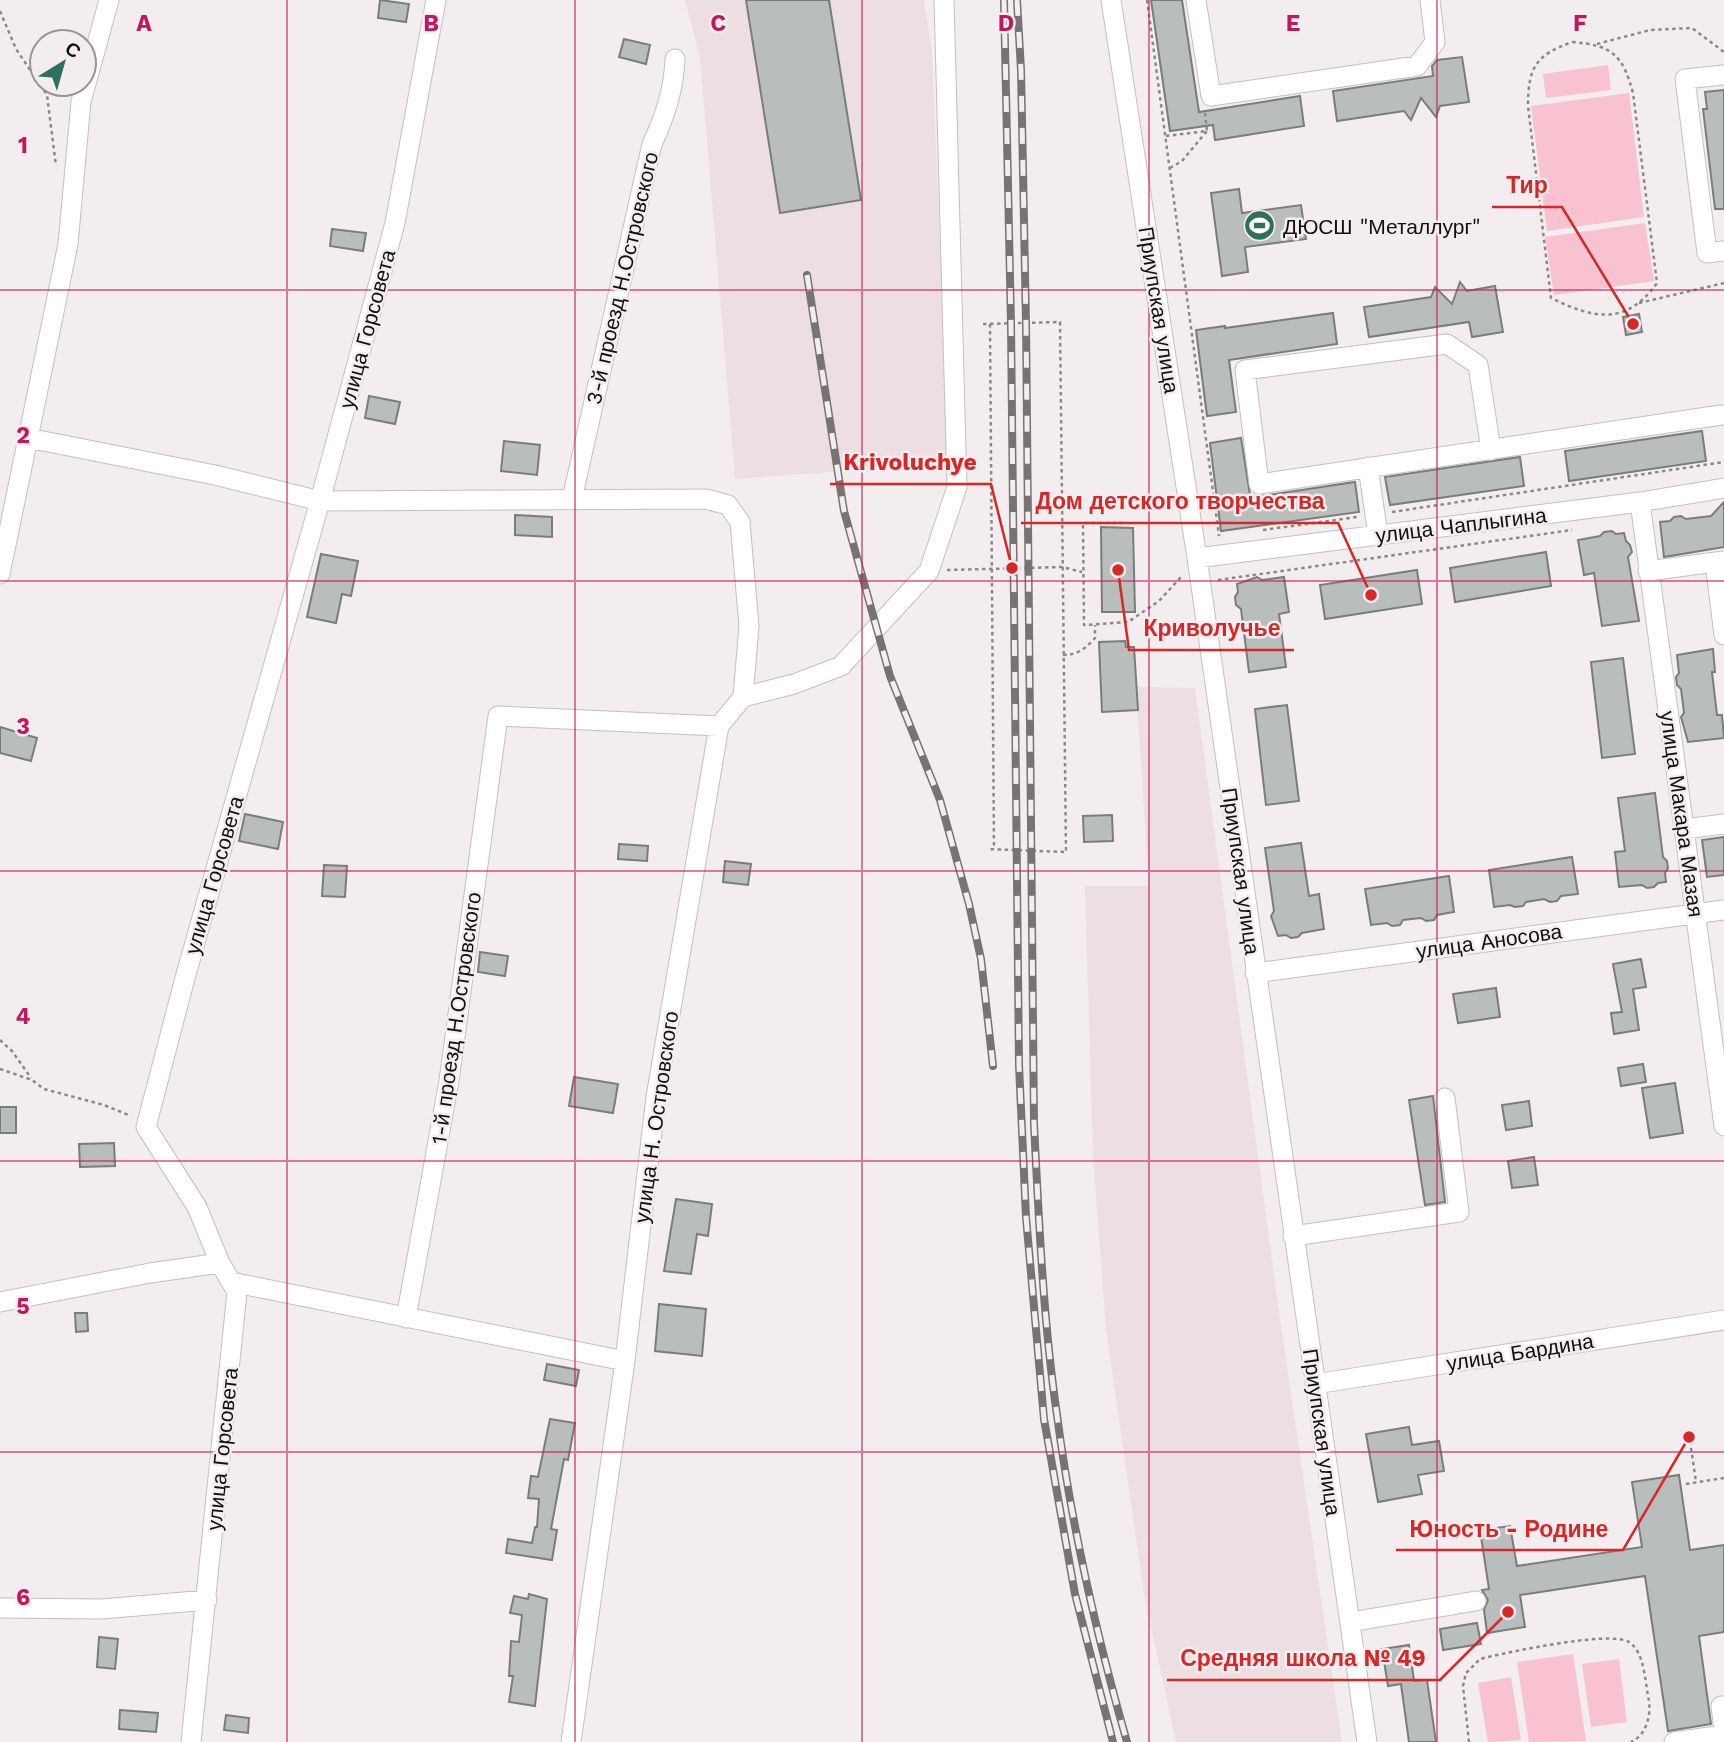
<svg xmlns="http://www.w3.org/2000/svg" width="1724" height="1742" font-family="'Work Sans',sans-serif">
	<rect width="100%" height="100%" fill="#f3edef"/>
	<path fill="#eddee2" d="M 685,0 L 924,0 L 932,51 L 949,464 L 735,479 L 700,58 Z
		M 1136,687 L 1195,688 L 1279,1312 L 1342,1742 L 1176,1742 L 1144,1594 L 1106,1329 L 1093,1156 L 1085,886 L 1149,886 Z"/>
	<path fill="#f8c2d1" d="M 1608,65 L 1611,90 L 1546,98 L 1543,74 Z
		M 1629,93 L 1644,217 L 1547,231 L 1531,106 Z
		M 1645,223 L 1654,281 L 1554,295 L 1545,237 Z
		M 1573,1654 L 1586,1741 L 1529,1742 L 1517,1662 Z
		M 1619,1659 L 1627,1722 L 1591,1727 L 1582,1664 Z
		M 1511,1677 L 1521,1740 L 1488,1742 L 1478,1683 Z"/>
	<path fill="#b9bebc" stroke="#797e7c" stroke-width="2" d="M 380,0 L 409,4 L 406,22 L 378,18 Z
		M 746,0 L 829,0 L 861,200 L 780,213 Z
		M 1151,0 L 1182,0 L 1199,112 L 1300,96 L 1304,126 L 1215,140 L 1213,125 L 1170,131 Z
		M 624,39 L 650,45 L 646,64 L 619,57 Z
		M 1462,57 L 1469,102 L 1440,106 L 1436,117 L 1421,98 L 1411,120 L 1404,111 L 1337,121 L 1333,91 L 1433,76 L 1432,66 L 1437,60 Z
		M 1724,90 L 1724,209 L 1715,209 L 1703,109 L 1707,109 L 1705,92 Z
		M 1239,189 L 1242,213 L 1301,205 L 1306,239 L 1245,247 L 1248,272 L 1222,276 L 1211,193 Z
		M 332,229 L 366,233 L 363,251 L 330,246 Z
		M 1460,282 L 1467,291 L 1495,286 L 1503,332 L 1472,337 L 1469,322 L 1369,337 L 1364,307 L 1431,297 L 1435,287 L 1452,304 Z
		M 1333,313 L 1337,344 L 1229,360 L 1236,412 L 1207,416 L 1196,330 L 1225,326 L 1225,328 Z
		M 1639,314 L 1642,332 L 1626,335 L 1623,317 Z
		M 369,396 L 400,402 L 395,424 L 365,418 Z
		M 1702,431 L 1706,461 L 1569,481 L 1565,451 Z
		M 1241,438 L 1250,495 L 1261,496 L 1355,482 L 1359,512 L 1221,531 L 1210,443 Z
		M 504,441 L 540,445 L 537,475 L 501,471 Z
		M 1520,457 L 1524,486 L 1390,505 L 1385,477 Z
		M 1724,502 L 1724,547 L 1664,557 L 1660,522 L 1670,521 L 1674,517 L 1681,516 L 1686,519 L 1711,516 Z
		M 515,515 L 552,517 L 552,537 L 515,535 Z
		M 1101,527 L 1133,528 L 1135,612 L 1102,612 Z
		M 1612,531 L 1616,534 L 1624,533 L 1626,541 L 1630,545 L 1632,552 L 1628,557 L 1639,621 L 1602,626 L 1594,573 L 1584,575 L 1578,540 L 1600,536 L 1604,532 Z
		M 1546,552 L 1551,586 L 1455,602 L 1450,568 Z
		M 321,554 L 358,561 L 351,596 L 342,594 L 336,623 L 307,617 Z
		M 1417,570 L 1422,604 L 1325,619 L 1320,585 Z
		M 1257,577 L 1262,580 L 1284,577 L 1289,612 L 1279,614 L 1286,667 L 1249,672 L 1241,609 L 1236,605 L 1235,597 L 1238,592 L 1237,584 Z
		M 1125,641 L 1126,647 L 1134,647 L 1138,710 L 1102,712 L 1099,642 Z
		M 1713,649 L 1715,672 L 1712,672 L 1717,715 L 1722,715 L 1724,738 L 1688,742 L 1681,717 L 1684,713 L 1681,689 L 1677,685 L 1676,677 L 1679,673 L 1677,655 Z
		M 1623,658 L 1635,754 L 1602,758 L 1591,662 Z
		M 1287,705 L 1299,801 L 1266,805 L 1255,709 Z
		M 0,727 L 37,738 L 31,761 L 0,753 Z
		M 1655,793 L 1663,857 L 1667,861 L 1668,868 L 1665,873 L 1666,882 L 1658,883 L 1654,887 L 1647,888 L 1642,885 L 1619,887 L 1615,852 L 1625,851 L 1618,798 Z
		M 245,814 L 283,822 L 278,849 L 239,841 Z
		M 1112,815 L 1113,841 L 1084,842 L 1083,816 Z
		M 1724,837 L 1724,875 L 1707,877 L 1702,840 Z
		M 1301,843 L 1309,896 L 1319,894 L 1324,929 L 1302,933 L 1298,937 L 1291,938 L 1286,935 L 1278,936 L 1271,916 L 1274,911 L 1265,848 Z
		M 619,844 L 648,846 L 647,861 L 618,859 Z
		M 1572,857 L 1578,894 L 1561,896 L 1557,901 L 1550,902 L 1544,899 L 1526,902 L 1523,906 L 1515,907 L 1510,905 L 1494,907 L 1489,870 Z
		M 725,861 L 751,864 L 748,885 L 723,882 Z
		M 324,865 L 347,866 L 345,897 L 322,896 Z
		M 1449,876 L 1454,912 L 1437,915 L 1434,920 L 1426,921 L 1421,918 L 1403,920 L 1400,925 L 1392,926 L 1387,923 L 1371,925 L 1365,889 Z
		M 480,952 L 508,956 L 505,976 L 478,972 Z
		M 1641,959 L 1646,987 L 1633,989 L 1639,1030 L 1614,1034 L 1611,1013 L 1622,1012 L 1613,964 Z
		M 1496,988 L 1500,1017 L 1458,1023 L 1453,994 Z
		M 1643,1064 L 1646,1082 L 1621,1086 L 1618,1068 Z
		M 574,1077 L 618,1084 L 613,1113 L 569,1106 Z
		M 1675,1083 L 1683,1133 L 1650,1138 L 1642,1088 Z
		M 1433,1096 L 1445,1202 L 1425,1205 L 1409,1100 Z
		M 1529,1101 L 1532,1126 L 1506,1130 L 1502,1105 Z
		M 0,1107 L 16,1107 L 16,1133 L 0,1133 Z
		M 114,1143 L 115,1166 L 80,1167 L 79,1144 Z
		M 1534,1157 L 1538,1185 L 1512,1188 L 1508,1161 Z
		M 676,1199 L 712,1204 L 708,1236 L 697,1234 L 691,1274 L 664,1271 Z
		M 659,1304 L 706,1309 L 702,1356 L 655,1351 Z
		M 75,1313 L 87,1313 L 88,1331 L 76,1332 Z
		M 547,1364 L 579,1370 L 576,1386 L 544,1380 Z
		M 550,1419 L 575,1423 L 568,1460 L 564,1459 L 551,1529 L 557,1530 L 552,1560 L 506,1553 L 508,1539 L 532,1543 L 535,1527 L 537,1527 L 539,1499 L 528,1498 L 531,1476 L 538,1477 Z
		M 1409,1427 L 1412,1445 L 1439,1441 L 1444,1471 L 1418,1475 L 1422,1494 L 1378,1502 L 1366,1434 Z
		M 1679,1475 L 1690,1550 L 1724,1545 L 1724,1632 L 1699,1636 L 1711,1724 L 1668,1731 L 1645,1576 L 1520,1595 L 1525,1627 L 1487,1633 L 1484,1610 L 1488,1600 L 1482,1590 L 1489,1589 L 1480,1530 L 1510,1526 L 1517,1566 L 1642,1547 L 1632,1482 Z
		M 529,1594 L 547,1599 L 535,1706 L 509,1702 L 513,1676 L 509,1676 L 511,1641 L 519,1642 L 522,1615 L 510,1613 L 514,1596 L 528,1599 Z
		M 1477,1623 L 1481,1644 L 1443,1650 L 1440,1629 Z
		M 99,1637 L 118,1639 L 115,1669 L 97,1667 Z
		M 1409,1645 L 1414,1681 L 1427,1680 L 1436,1742 L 1409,1742 L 1401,1684 L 1388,1686 L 1382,1649 Z
		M 120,1710 L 158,1713 L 156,1732 L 119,1729 Z
		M 226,1715 L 249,1718 L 248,1733 L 224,1730 Z"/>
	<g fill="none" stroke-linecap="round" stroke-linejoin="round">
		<defs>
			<path id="minor" d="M 1111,0 L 1197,558 L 1367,1742
				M 1196,0 L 1211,96 L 1417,66 L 1435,42 L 1430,0
				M 1724,75 L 1685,79 L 1707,253 L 1724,251
				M 28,438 L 215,475 L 320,501 L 706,499 L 728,505 L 740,522 L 749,626 L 743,697 L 719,726 L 656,1097 L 625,1361 L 571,1742
				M 1491,450 L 1478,365 L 1447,344 L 1245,370 L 1259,484 C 1413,461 1567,438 1721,415
				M 1368,467 L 1378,535
				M 572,499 L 652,144 C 665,117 674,89 675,59
				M 1640,502 L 1724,1126
				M 1197,558 L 1640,502 L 1724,488
				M 1715,562 L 1724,635
				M 1648,571 L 1724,561
				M 0,574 L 68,244 L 81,102 L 109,0
				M 743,697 L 794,684 L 841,666 L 929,571 L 957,487 L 944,0
				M 1685,829 L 1724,824
				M 1255,973 L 1724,910
				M 1293,1236 L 1459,1212 L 1445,1098
				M 231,1282 L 625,1361
				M 0,1302 L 150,1273 L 220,1263
				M 406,1318 L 449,1081 L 498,716 L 719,726
				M 1315,1384 L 1724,1320
				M 0,1608 L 102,1609 L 207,1600
				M 1350,1622 L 1476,1601
				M 1724,1706 L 1721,1706 L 1724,1730
				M 191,1742 L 237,1292 L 220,1263 L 197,1207 L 146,1127 L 185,978 L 320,501 L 395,223 L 436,0
				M 1674,1742 L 1724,1735"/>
		</defs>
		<use href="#minor" stroke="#c5bfc0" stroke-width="21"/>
		<path stroke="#8c8889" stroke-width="2.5" stroke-dasharray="3.5 3.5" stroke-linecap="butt" d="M 1147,0 L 1219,536
			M 0,11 L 16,49 L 47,95 L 56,166
			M 1572,42 C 1612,45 1623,55 1633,93 L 1657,283 C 1626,326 1594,319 1551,298 L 1528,106 C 1528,67 1536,55 1572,42 Z
			M 1597,44 L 1650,30 L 1692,28 L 1724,52
			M 1166,136 L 1207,131 L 1205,113
			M 1170,168 L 1182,161 L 1207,131
			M 1639,303 L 1724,283
			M 983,324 L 1060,322 L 1066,852 L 987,849
			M 990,324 L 994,849
			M 1392,512 L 1724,462
			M 1123,523 L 1083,523 L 1084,625 L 1128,622 L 1159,601 L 1181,577
			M 1263,530 L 1357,517
			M 947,570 L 1062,567 L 1082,572
			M 1218,580 L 1572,530
			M 1063,655 C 1078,655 1086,648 1095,638 L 1095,625
			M 0,1040 L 12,1051 L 31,1078
			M 0,1069 L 32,1080 L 44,1089 L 104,1105 L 131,1116
			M 1690,1441 L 1696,1482
			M 1686,1484 L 1724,1478
			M 1469,1742 L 1463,1686 L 1466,1673 L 1480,1659 C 1504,1653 1610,1630 1629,1642 C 1645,1652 1645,1683 1649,1701 C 1651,1717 1646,1735 1631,1742"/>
		<use href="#minor" stroke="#fff" stroke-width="19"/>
		<defs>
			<path id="rail" d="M 1004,0 L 1011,324 L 1019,1065 L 1026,1217 L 1044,1419 L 1075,1594 L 1113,1742
				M 1017,0 L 1021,70 L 1026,323 L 1034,1124 C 1039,1221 1043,1319 1057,1415 C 1071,1523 1097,1637 1127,1742
				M 807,275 L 844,511 L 890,676 L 940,800 L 969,904 L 981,959 L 993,1066"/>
		</defs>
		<use href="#rail" stroke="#777374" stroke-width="8"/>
		<use href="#rail" stroke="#f3edef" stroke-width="5" stroke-dasharray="16" stroke-linecap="butt"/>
	</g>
	<path fill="none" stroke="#c2185b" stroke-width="2" stroke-opacity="0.55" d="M 287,0 L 287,1742M 575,0 L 575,1742M 862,0 L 862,1742M 1149,0 L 1149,1742M 1437,0 L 1437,1742M 0,290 L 1724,290M 0,581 L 1724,581M 0,871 L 1724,871M 0,1161 L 1724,1161M 0,1452 L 1724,1452"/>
	<defs>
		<symbol id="stadium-disc" viewBox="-11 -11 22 22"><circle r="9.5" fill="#2f6f5e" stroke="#f3edef"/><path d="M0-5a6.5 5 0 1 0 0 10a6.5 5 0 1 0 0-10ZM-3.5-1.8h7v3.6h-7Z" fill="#fff"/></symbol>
	</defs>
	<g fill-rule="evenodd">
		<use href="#stadium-disc" x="1242" y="208" width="35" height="35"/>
	</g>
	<g text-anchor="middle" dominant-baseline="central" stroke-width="5" stroke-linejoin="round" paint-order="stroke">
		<g font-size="21" fill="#110f0f" stroke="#f3edef" text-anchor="start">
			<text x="1283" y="226">ДЮСШ "Металлург"</text>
		</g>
		<g font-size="21" fill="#110f0f" stroke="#f3edef">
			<text transform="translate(622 278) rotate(-77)">3-й проезд Н.Островского</text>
			<text transform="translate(1159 310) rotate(81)">Приупская улица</text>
			<text transform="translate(367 329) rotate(-75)">улица Горсовета</text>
			<text transform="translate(1461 525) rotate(-7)">улица Чаплыгина</text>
			<text transform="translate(1682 814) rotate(82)">улица Макара Мазая</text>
			<text transform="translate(1241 871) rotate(82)">Приупская улица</text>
			<text transform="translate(214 875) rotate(-74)">улица Горсовета</text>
			<text transform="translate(1489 941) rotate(-8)">улица Аносова</text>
			<text transform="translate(456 1018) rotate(-82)">1-й проезд Н.Островского</text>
			<text transform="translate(656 1117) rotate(-82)">улица Н. Островского</text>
			<text transform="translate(1520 1352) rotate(-9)">улица Бардина</text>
			<text transform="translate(1322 1432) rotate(82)">Приупская улица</text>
			<text transform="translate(222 1449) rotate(-84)">улица Горсовета</text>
		</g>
	</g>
	<g font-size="23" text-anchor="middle" font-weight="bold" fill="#c2185b" stroke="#f3edef" stroke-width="5" stroke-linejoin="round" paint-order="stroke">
		<text x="144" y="31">A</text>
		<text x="431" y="31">B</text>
		<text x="718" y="31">C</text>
		<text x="1006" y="31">D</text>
		<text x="1293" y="31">E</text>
		<text x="1580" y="31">F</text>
		<text x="23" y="153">1</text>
		<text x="23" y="443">2</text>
		<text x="23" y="734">3</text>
		<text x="23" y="1024">4</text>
		<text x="23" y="1314">5</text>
		<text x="23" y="1605">6</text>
	</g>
	<path fill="none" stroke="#d62828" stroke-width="2.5" d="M1633 324L1562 207H1492M1012 568L991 484H830M1371 595L1338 523H1021M1118 570L1129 650H1294M1689 1437L1623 1550H1396M1508 1612L1440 1680H1167"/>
	<g fill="#d62828" stroke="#f3edef" stroke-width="2.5">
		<circle cx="1633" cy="324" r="7"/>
		<circle cx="1012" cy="568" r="7"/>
		<circle cx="1371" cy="595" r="7"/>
		<circle cx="1118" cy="570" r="7"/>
		<circle cx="1689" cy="1437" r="7"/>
		<circle cx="1508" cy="1612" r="7"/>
	</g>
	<g font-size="23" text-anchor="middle" font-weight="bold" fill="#d62828" stroke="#f3edef" stroke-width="5" stroke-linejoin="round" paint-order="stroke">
		<text x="1527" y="193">Тир</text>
		<text x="910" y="470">Krivoluchye</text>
		<text x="1180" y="509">Дом детского творчества</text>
		<text x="1212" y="636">Криволучье</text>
		<text x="1509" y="1537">Юность - Родине</text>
		<text x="1303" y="1666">Средняя школа № 49</text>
	</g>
	<g transform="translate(63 63) rotate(37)"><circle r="33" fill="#f3edef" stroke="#999495" stroke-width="2"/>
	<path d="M0-5L12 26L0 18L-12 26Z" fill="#2f6f5e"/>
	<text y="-10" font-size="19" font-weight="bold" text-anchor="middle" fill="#110f0f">С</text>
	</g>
</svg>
